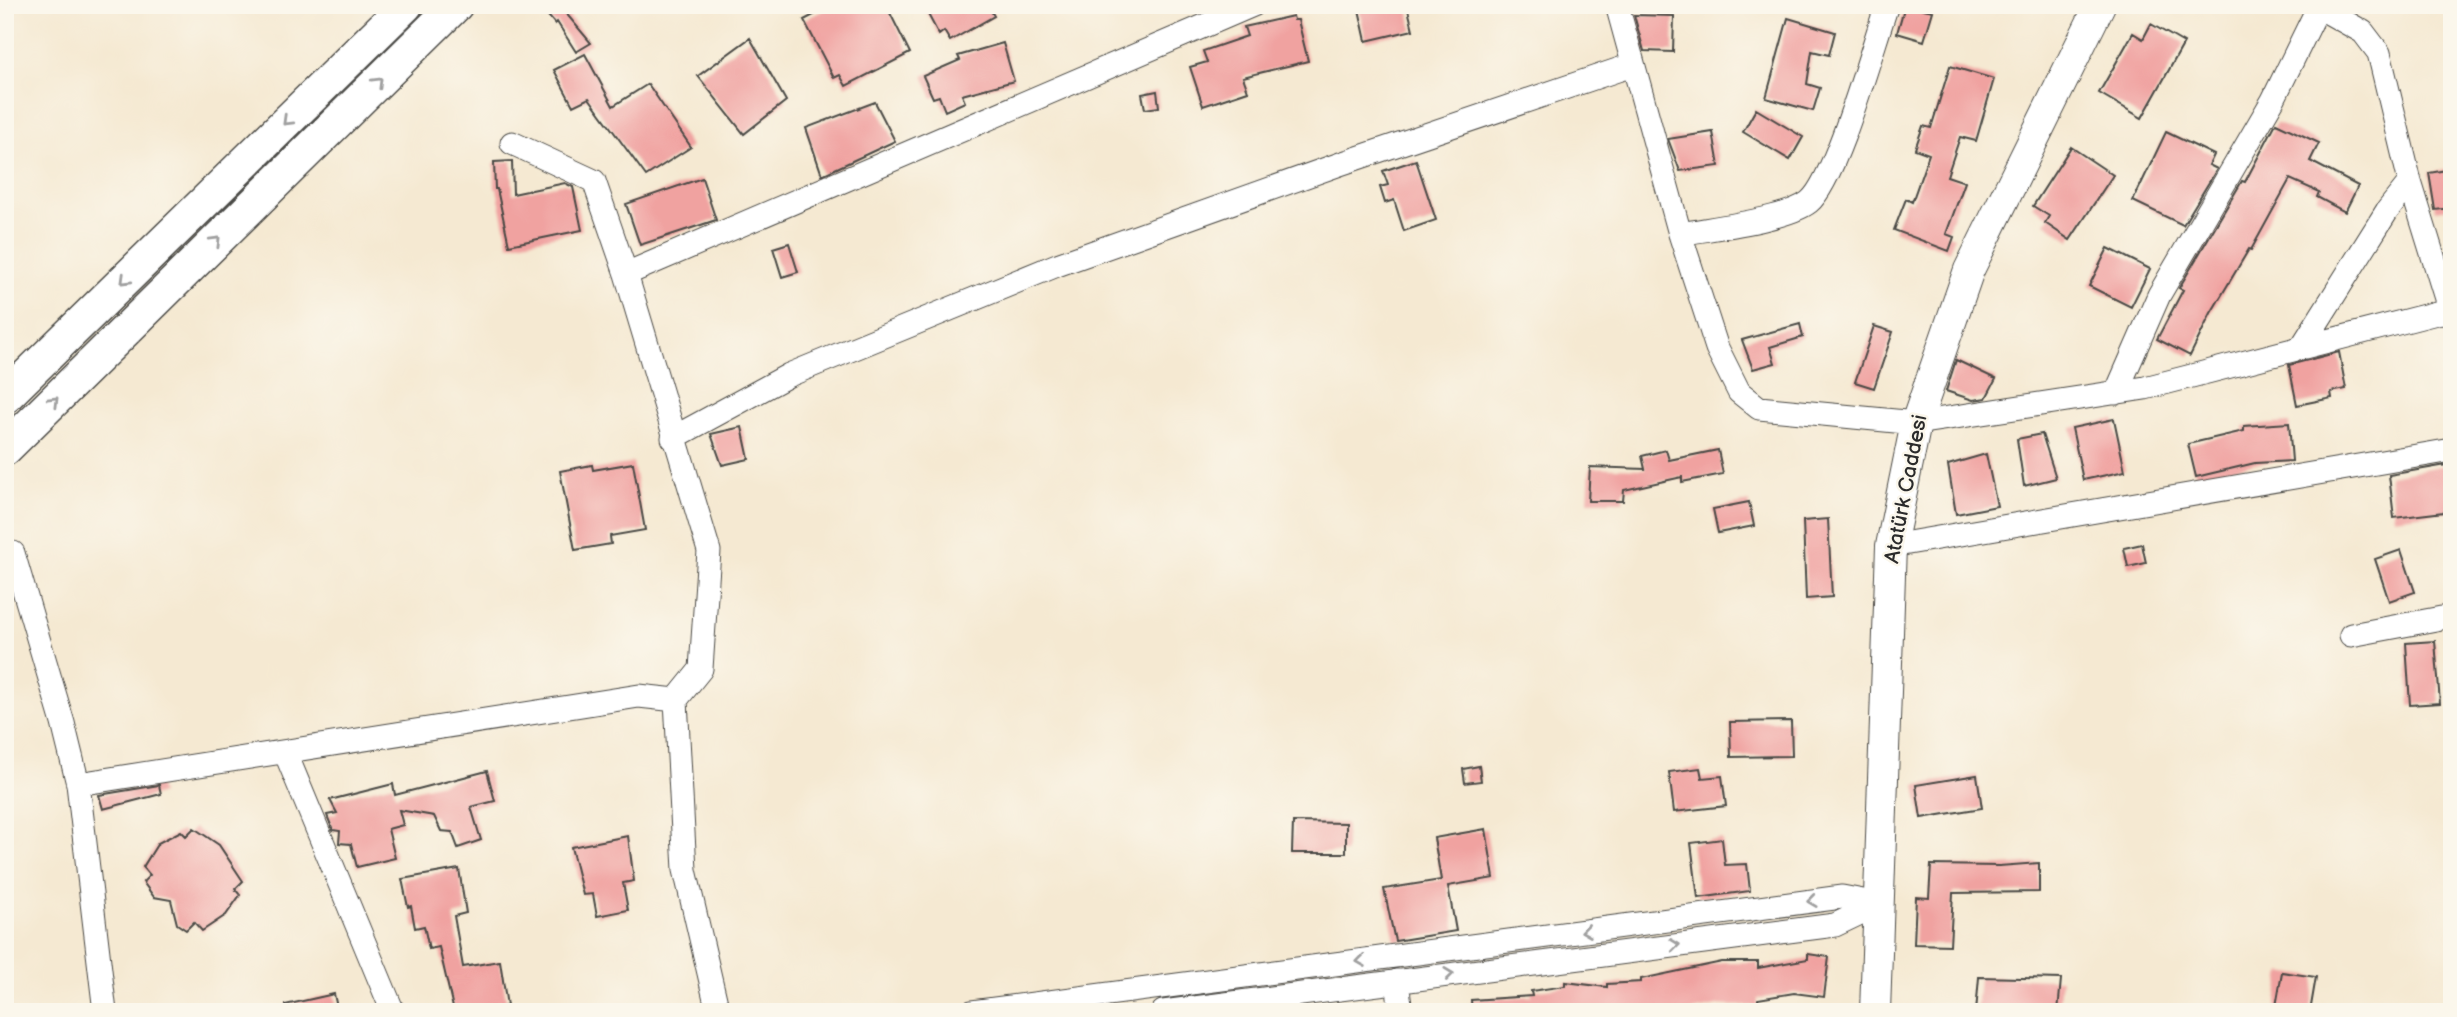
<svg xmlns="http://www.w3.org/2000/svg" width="2457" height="1017" font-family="'Balsamiq Sans',sans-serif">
	<rect width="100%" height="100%" fill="#fbf7ec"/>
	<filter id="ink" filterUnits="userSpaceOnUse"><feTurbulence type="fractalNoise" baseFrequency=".0143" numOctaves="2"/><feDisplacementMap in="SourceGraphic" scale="14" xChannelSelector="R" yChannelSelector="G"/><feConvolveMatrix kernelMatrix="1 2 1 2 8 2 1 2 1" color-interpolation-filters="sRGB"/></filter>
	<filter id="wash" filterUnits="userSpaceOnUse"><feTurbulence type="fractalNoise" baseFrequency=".00686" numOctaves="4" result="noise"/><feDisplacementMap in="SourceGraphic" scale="28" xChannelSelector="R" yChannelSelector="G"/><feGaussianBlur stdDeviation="1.57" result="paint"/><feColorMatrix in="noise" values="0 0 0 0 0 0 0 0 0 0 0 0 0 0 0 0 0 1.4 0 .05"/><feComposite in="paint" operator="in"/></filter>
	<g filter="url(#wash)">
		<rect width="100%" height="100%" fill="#f5e9d2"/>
		<g id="blocks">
			<path fill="#f0a2a0" d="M 539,5 L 559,5 L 591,43 L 576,52 L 557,22 L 555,24 Z
				M 833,5 L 886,5 L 910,53 L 846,86 L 840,75 L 834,78 L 804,20 Z
				M 923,5 L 988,5 L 994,16 L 950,41 L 944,31 L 939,35 Z
				M 1358,5 L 1407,5 L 1413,30 L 1366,41 Z
				M 1905,5 L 1933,11 L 1924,41 L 1897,33 Z
				M 1634,15 L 1674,16 L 1673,52 L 1644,51 Z
				M 1293,16 L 1294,20 L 1298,20 L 1308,61 L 1243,77 L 1248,91 L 1203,106 L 1190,67 L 1207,62 L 1203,51 L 1247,36 L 1244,27 Z
				M 1788,18 L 1835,32 L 1829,55 L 1812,51 L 1807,84 L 1820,88 L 1813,111 L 1766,98 Z
				M 2151,24 L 2184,43 L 2142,118 L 2099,93 L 2133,33 L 2143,39 Z
				M 750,38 L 786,101 L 744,134 L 698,76 Z
				M 1003,43 L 1014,81 L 962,95 L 965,102 L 945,111 L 939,96 L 933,98 L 923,76 L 960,60 L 958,56 Z
				M 585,54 L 613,106 L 648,84 L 691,147 L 646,176 L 589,98 L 573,106 L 554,70 Z
				M 1950,66 L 1994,79 L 1976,141 L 1960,137 L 1947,176 L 1965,182 L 1946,234 L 1954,237 L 1949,251 L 1894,230 L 1906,199 L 1912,202 L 1929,154 L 1915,149 L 1923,126 L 1931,128 Z
				M 1157,91 L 1159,107 L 1145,109 L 1142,94 Z
				M 875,102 L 895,141 L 822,175 L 806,128 Z
				M 1756,109 L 1803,137 L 1790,160 L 1743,132 Z
				M 2276,123 L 2319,143 L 2310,161 L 2358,186 L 2345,212 L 2317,197 L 2319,192 L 2290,179 L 2251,250 L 2249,249 L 2211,313 L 2190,356 L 2157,339 L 2183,290 L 2179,288 L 2242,181 L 2245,182 Z
				M 1713,132 L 1719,166 L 1680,171 L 1668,139 Z
				M 2166,132 L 2214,155 L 2209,165 L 2217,169 L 2183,225 L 2133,201 Z
				M 2071,147 L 2113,175 L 2070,240 L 2045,223 L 2049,216 L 2033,206 Z
				M 1416,160 L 1436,220 L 1404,231 L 1394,200 L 1385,203 L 1380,187 L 1388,185 L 1383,171 Z
				M 512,161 L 513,194 L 565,183 L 573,187 L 582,230 L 509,245 L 497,189 L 495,189 L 494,162 Z
				M 2452,169 L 2452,208 L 2435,210 L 2429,173 Z
				M 702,178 L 716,220 L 640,245 L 626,204 Z
				M 789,243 L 798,272 L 782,277 L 773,248 Z
				M 2108,248 L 2150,269 L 2131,307 L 2089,286 Z
				M 1800,324 L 1803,337 L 1770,347 L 1775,363 L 1753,369 L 1742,340 Z
				M 1874,326 L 1893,332 L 1874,388 L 1855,382 Z
				M 2339,352 L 2346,389 L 2331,392 L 2332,398 L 2297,405 L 2289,365 Z
				M 1956,360 L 1996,379 L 1986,398 L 1973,400 L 1946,391 Z
				M 2114,419 L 2125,471 L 2083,480 L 2072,428 Z
				M 2289,423 L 2292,461 L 2255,463 L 2196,477 L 2188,444 L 2244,431 L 2244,426 Z
				M 742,427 L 749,459 L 722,465 L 711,434 Z
				M 2042,434 L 2056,478 L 2024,486 L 2017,439 Z
				M 1666,450 L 1669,460 L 1718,450 L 1723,474 L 1682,482 L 1682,477 L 1624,490 L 1623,501 L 1588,501 L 1590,467 L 1645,469 L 1642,456 Z
				M 1986,454 L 1997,506 L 1956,514 L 1948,465 Z
				M 633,463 L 645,530 L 610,536 L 611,544 L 575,550 L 560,471 L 592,465 L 593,470 Z
				M 2452,464 L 2452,511 L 2394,518 L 2389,475 Z
				M 1749,502 L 1754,526 L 1718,533 L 1713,509 Z
				M 1828,519 L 1832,597 L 1806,599 L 1803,521 Z
				M 2142,544 L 2146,563 L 2128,567 L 2124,548 Z
				M 2401,550 L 2415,592 L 2389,601 L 2375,559 Z
				M 2435,641 L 2440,703 L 2410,705 L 2406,643 Z
				M 1791,721 L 1792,756 L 1731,757 L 1730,722 Z
				M 1479,766 L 1481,781 L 1465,783 L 1463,769 Z
				M 1700,768 L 1702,778 L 1722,776 L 1726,806 L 1674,812 L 1669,772 Z
				M 487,771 L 495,801 L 471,807 L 481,840 L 458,848 L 452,832 L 441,831 L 434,816 L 399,810 L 403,825 L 388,829 L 395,858 L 357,867 L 351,844 L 339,843 L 340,831 L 333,830 L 328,818 L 327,815 L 337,813 L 330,800 L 393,784 L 395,795 Z
				M 1977,775 L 1982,808 L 1921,818 L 1916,785 Z
				M 159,785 L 161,794 L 103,809 L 99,795 Z
				M 1293,822 L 1346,823 L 1346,853 L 1292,853 Z
				M 194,828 L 219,845 L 243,881 L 235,889 L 240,895 L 226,915 L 202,931 L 194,922 L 186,930 L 177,924 L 171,900 L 154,897 L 143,882 L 150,875 L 143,867 L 158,843 L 181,831 L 186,836 Z
				M 1486,829 L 1494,878 L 1448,886 L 1456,931 L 1395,941 L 1384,889 L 1441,880 L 1434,838 Z
				M 628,836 L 634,881 L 623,883 L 628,910 L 597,916 L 593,894 L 583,895 L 571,847 Z
				M 1722,839 L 1725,865 L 1747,864 L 1750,891 L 1698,898 L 1691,843 Z
				M 2039,863 L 2039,892 L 1953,893 L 1950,945 L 1914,944 L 1916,897 L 1929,898 L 1931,865 L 1999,866 Z
				M 459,869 L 466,913 L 454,916 L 463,967 L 500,961 L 507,1006 L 495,1009 L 496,1012 L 454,1012 L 439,947 L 429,949 L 424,926 L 415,928 L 411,906 L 408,907 L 402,879 Z
				M 1808,954 L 1829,957 L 1824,997 L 1794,993 L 1758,999 L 1758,1006 L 1718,1006 L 1688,1012 L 1472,1012 L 1471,1000 L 1532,996 L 1531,991 L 1565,986 L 1565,982 L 1607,987 L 1607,984 L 1641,982 L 1641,979 L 1722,962 L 1758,962 L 1758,968 L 1808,959 Z
				M 2282,972 L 2316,977 L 2310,1012 L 2275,1012 Z
				M 1979,977 L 2061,979 L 2058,1012 L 1976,1012 Z
				M 334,994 L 338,1012 L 285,1012 L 285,1005 Z"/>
		</g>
	</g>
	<g filter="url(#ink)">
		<use href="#blocks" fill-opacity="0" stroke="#494844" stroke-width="2"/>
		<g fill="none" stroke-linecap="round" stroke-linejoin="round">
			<defs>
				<path id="minor" d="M 1617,5 L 1680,234 L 1717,348 L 1739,392 L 1759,408 L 1916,423 L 2145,388 L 2452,309
					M 512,143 L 594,181 L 626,274 L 709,551 L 701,669 L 676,700 L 685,870 L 718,1012
					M 2410,182 L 2452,318
					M 1680,234 C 1711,228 1786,220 1809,202 C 1836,180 1873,45 1887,5
					M 626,274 L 1253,5
					M 2301,348 L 2387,211 L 2410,182 L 2379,53 L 2363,32 L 2315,5
					M 2116,393 L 2159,295 L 2273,100 L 2318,8
					M 673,438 L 789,375 L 1057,265 L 1340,164 L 1632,65
					M 1891,546 L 2452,450
					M 5,559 L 13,553 L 63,723 L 78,784 L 105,1012
					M 2351,635 L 2452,616
					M 286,754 L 393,1012
					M 78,784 L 639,696 L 676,700
					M 1397,981 L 1401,1012
					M 972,1012 L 1842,897 L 1879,904
					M 1163,1012 L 1835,925 L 1879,904"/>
				<path id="major" d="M 1875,1012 L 1891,546 L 1916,423 L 1969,270 L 2100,5"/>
				<path id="highway" d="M 5,397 L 406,5
					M 5,449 L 456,5"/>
			</defs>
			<use href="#minor" stroke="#494844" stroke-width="25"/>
			<use href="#major" stroke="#494844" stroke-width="32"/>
			<use href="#highway" stroke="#494844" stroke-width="36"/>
			<use href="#minor" stroke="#fff" stroke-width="23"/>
			<use href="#major" stroke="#fff" stroke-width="30"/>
			<use href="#highway" stroke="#fff" stroke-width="33"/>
		</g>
		<defs><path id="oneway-chevron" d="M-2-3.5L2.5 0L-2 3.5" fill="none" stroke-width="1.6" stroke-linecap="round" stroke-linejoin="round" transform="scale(1.75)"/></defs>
		<g stroke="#a0a0a0">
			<use href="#oneway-chevron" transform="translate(378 82) rotate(-45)"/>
			<use href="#oneway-chevron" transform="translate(287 121) rotate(136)"/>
			<use href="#oneway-chevron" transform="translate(216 241) rotate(-45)"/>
			<use href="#oneway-chevron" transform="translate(125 280) rotate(136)"/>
			<use href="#oneway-chevron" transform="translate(54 401) rotate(-45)"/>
			<use href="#oneway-chevron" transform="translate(1812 901) rotate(173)"/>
			<use href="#oneway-chevron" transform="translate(1586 931) rotate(172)"/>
			<use href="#oneway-chevron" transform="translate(1675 945) rotate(-7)"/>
			<use href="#oneway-chevron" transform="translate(1361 961) rotate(172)"/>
			<use href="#oneway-chevron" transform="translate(1449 974) rotate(-7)"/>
		</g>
	</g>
	<g text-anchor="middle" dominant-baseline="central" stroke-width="5" stroke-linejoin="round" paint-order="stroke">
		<g font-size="21" fill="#2b2b2b" stroke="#fbf7ec">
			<text transform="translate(1906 489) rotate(-79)">Atatürk Caddesi</text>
		</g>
	</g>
	<rect width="2457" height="1017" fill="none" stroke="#fbf7ec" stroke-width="28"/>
</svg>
